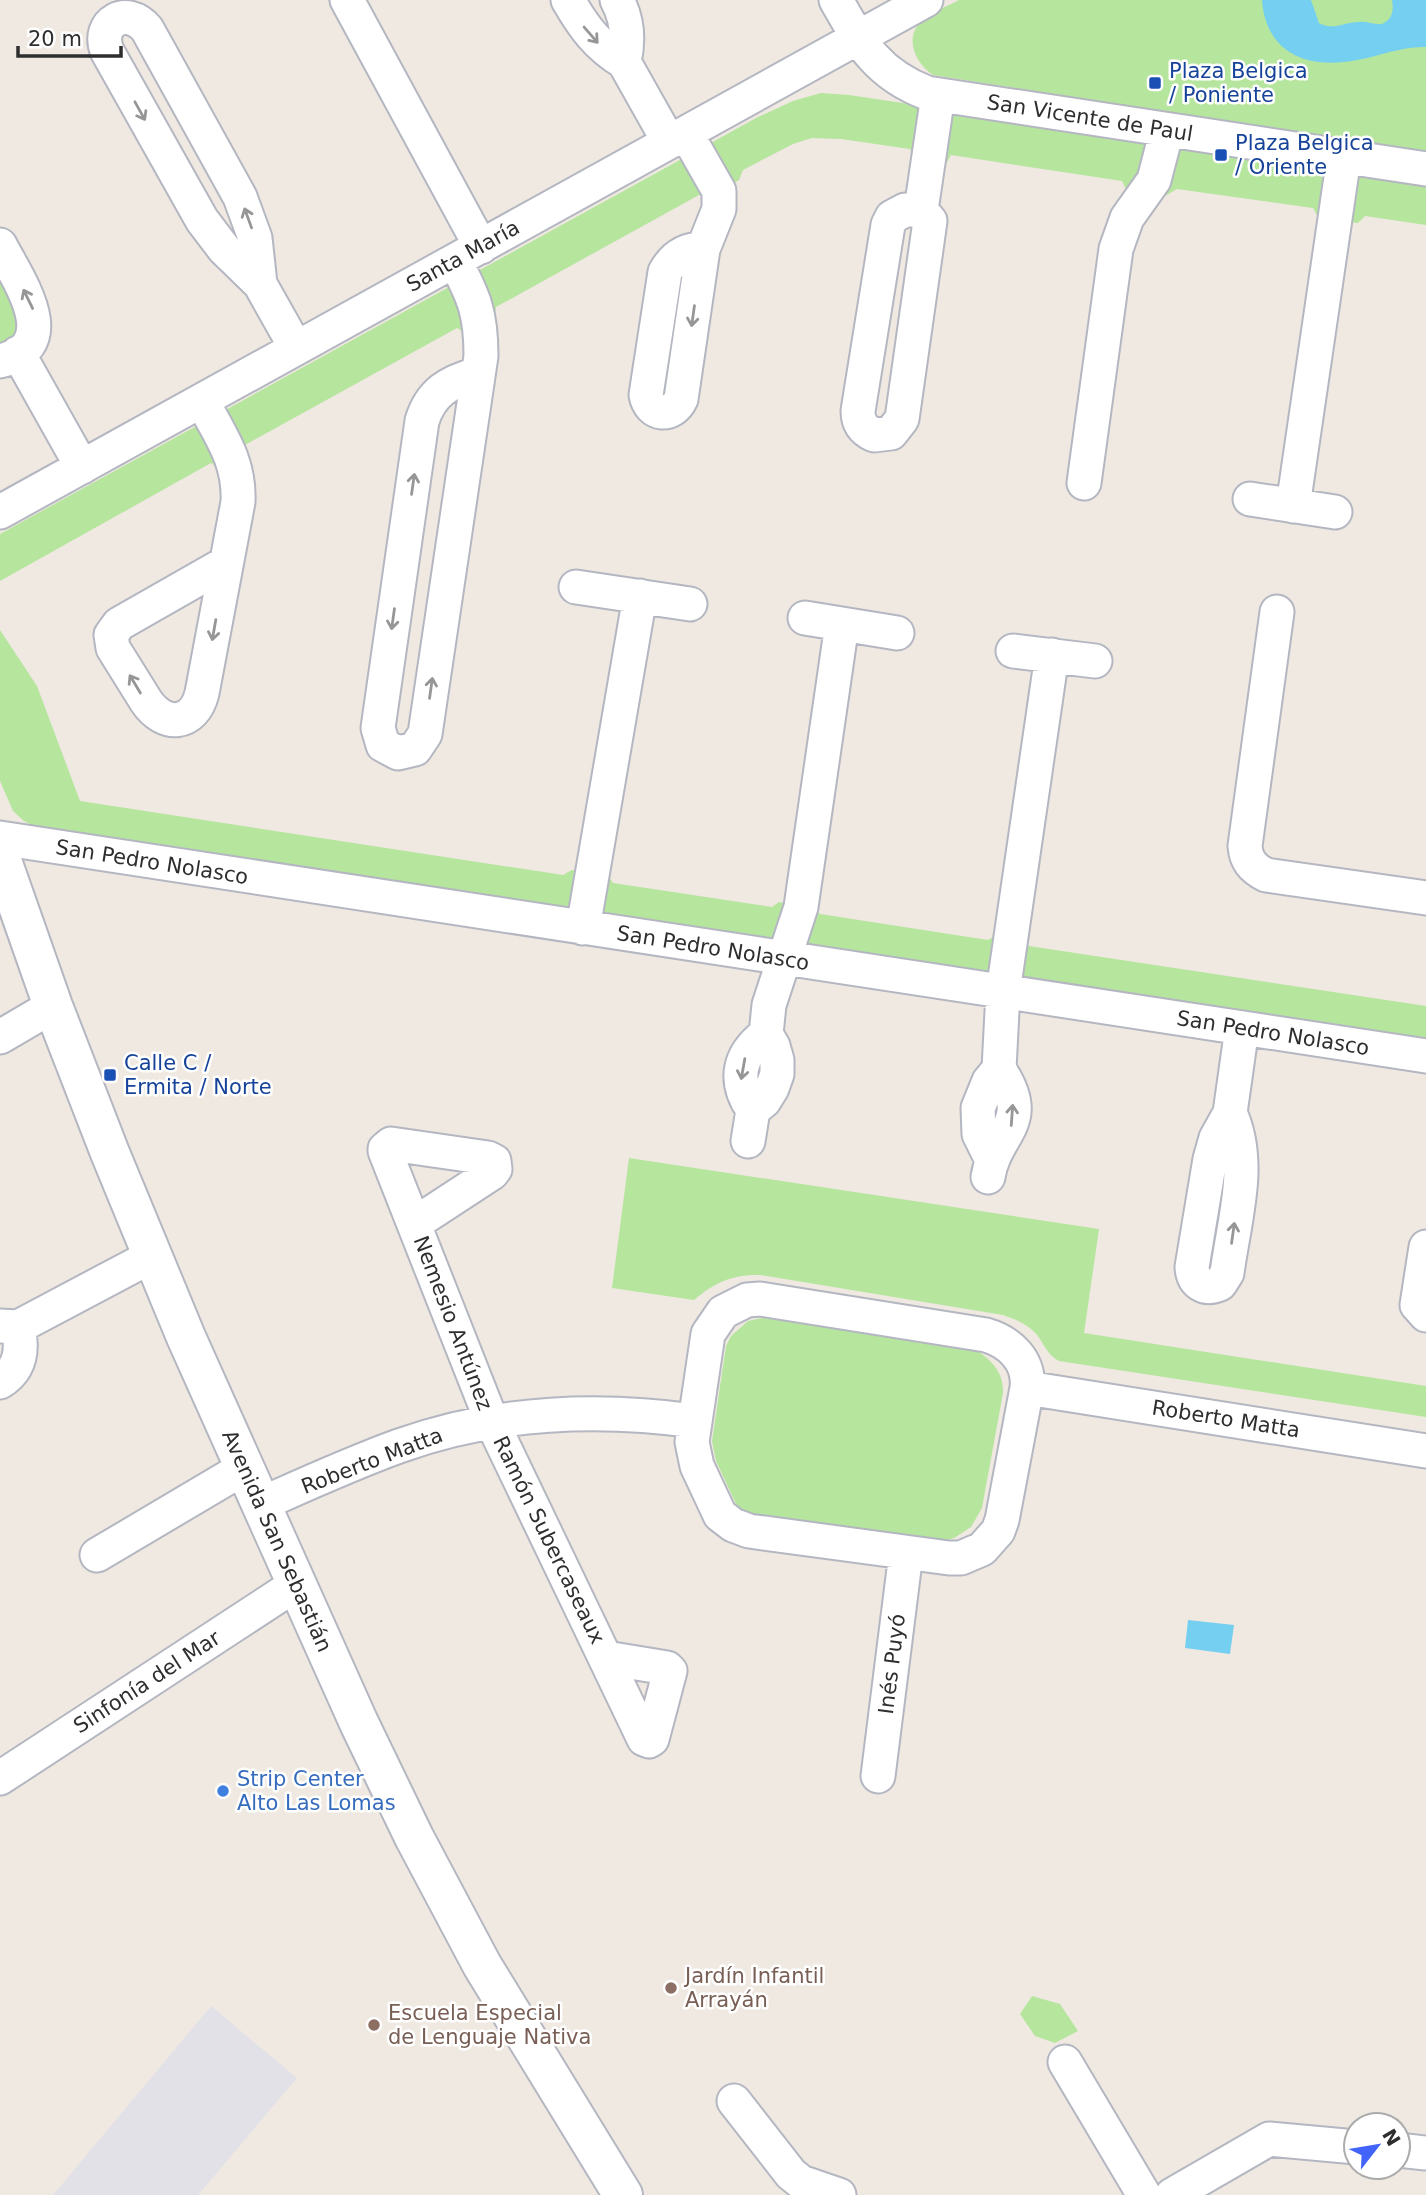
<svg xmlns="http://www.w3.org/2000/svg" width="1426" height="2195" font-family="'DejaVu Sans',sans-serif">
	<rect width="100%" height="100%" fill="#efe9e1"/>
	<path fill="#e3e1e8" d="M 211,2006 L 297,2078 L 198,2195 L 53,2195 Z"/>
	<path fill="#b6e59e" d="M 959,0 L 1426,0 L 1426,154 L 933,75 C 914,63 903,35 924,19 C 934,11 948,6 959,0 Z
		M 821,93 L 849,95 L 1426,181 L 1426,225 L 1365,216 L 1358,223 L 1319,219 L 1313,208 L 1177,189 L 1165,196 L 1126,189 L 1122,181 L 951,155 L 946,164 L 913,157 L 910,149 L 841,139 L 812,138 L 793,144 L 743,170 L 739,180 L 707,199 L 699,195 L 496,307 L 495,317 L 465,333 L 457,328 L 243,446 L 217,467 L 211,463 L 0,581 L 0,534 L 758,117 L 793,101 Z
		M 0,273 L 26,321 L 19,335 L 0,347 Z
		M 0,630 L 37,686 L 80,801 L 563,875 L 572,870 L 609,877 L 613,883 L 772,907 L 779,902 L 816,909 L 820,914 L 988,940 L 993,937 L 1026,943 L 1029,946 L 1426,1006 L 1426,1042 L 37,828 L 24,821 L 13,811 L 0,781 Z
		M 629,1158 L 1099,1229 L 1084,1333 L 1426,1386 L 1426,1417 L 1059,1361 C 1047,1355 1045,1345 1037,1335 C 1028,1324 1015,1319 1003,1315 L 761,1275 C 733,1274 715,1282 694,1300 L 612,1288 Z
		M 771,1316 L 976,1350 C 992,1360 1004,1373 1003,1393 L 982,1508 L 971,1527 L 954,1538 L 944,1541 L 761,1518 L 747,1513 L 736,1504 L 716,1461 L 712,1441 L 726,1346 L 731,1336 L 748,1321 Z
		M 1032,1996 L 1060,2004 L 1078,2031 L 1055,2043 L 1035,2036 L 1020,2014 Z"/>
	<path fill="#75cff0" d="M 1262,0 L 1311,0 L 1319,23 C 1333,31 1344,22 1359,22 C 1367,21 1374,25 1382,24 C 1392,20 1394,11 1392,0 L 1426,0 L 1426,47 C 1402,46 1380,56 1357,60 C 1308,70 1266,54 1262,0 Z
		M 1188,1620 L 1234,1625 L 1230,1654 L 1185,1648 Z"/>
	<g fill="none" stroke-linecap="round" stroke-linejoin="round">
		<defs>
			<path id="minor" d="M 347,0 L 481,247
				M 568,0 C 583,26 597,46 624,62
				M 617,0 C 628,20 629,40 624,62
				M 836,0 C 861,44 877,74 927,93 L 1426,169
				M 624,62 L 669,142
				M 686,133 L 719,191 L 719,209 L 703,249 L 681,399 C 672,418 650,416 646,395 L 665,272 C 674,256 685,249 703,249
				M 905,210 L 921,210 L 930,221 L 902,419 L 891,433 L 874,435 C 863,430 858,423 858,411 L 888,225 L 892,217 Z
				M 921,210 L 938,95
				M 0,245 C 18,280 66,346 0,361
				M 455,261 C 474,297 481,313 481,356 L 425,734 L 415,749 L 398,753 L 383,745 L 378,728 L 422,421 C 431,392 449,382 477,374
				M 260,284 L 255,238 L 240,197 L 147,29 C 127,5 96,22 107,51 L 202,220 L 224,249 L 260,284 L 296,348
				M 18,353 L 82,467
				M 202,401 C 220,435 240,461 238,502 L 202,693 C 194,726 164,728 146,701 L 113,648 L 111,635 L 119,624 L 226,563
				M 1084,483 L 1116,249 L 1127,218 L 1154,180 L 1167,130
				M 1250,499 L 1335,512
				M 1293,506 L 1344,157
				M 0,512 L 926,0
				M 576,587 L 690,604
				M 1277,612 L 1245,846 C 1246,860 1252,868 1266,875 L 1426,898
				M 805,618 L 897,633
				M 1013,651 L 1095,661
				M 0,838 L 1426,1056
				M 583,928 L 640,596
				M 0,1037 L 53,1006
				M 753,1110 L 764,1101 L 772,1088 L 777,1074 L 777,1060 L 773,1046 L 766,1034 L 769,1005 L 801,907 L 842,624
				M 1230,1113 C 1253,1163 1234,1220 1227,1273 L 1220,1284 C 1204,1291 1193,1283 1192,1267 L 1210,1159 L 1216,1138 L 1230,1113 L 1242,1028
				M 748,1141 L 753,1110 C 733,1081 738,1055 766,1034
				M 991,1158 L 979,1134 L 978,1108 L 989,1081 L 999,1069 L 1003,992 L 1052,655
				M 988,1177 C 995,1131 1036,1124 999,1069
				M 414,1224 L 492,1173 L 495,1169 L 494,1161 L 488,1158 L 391,1144 L 385,1149 L 385,1151 L 492,1422 L 644,1739 L 649,1741 L 652,1739 L 670,1671 L 667,1668 L 606,1658
				M 1426,1247 L 1417,1305 L 1426,1315
				M 760,1299 L 986,1335 C 1010,1342 1030,1361 1027,1388 L 1002,1520 L 998,1531 L 982,1549 L 961,1558 L 949,1558 L 749,1531 L 733,1525 L 720,1515 L 697,1466 L 692,1442 L 708,1334 L 723,1312 L 747,1300 Z
				M 0,1326 L 18,1327 L 152,1256
				M 0,1382 C 21,1369 23,1349 18,1327
				M 1027,1388 L 1426,1451
				M 261,1504 C 306,1484 352,1463 399,1446 C 494,1412 595,1407 695,1421
				M 97,1555 L 244,1468
				M 878,1776 L 906,1553
				M 0,1778 L 295,1585
				M 1065,2062 L 1144,2195
				M 734,2101 L 791,2174 L 801,2182 L 839,2195
				M 1398,2150 L 1426,2153
				M 1172,2195 L 1269,2139 L 1356,2147"/>
			<path id="secondary" d="M 0,855 L 53,1006 L 110,1153 L 186,1337 L 359,1723 L 414,1837 L 482,1965 L 623,2195"/>
		</defs>
		<use href="#minor" stroke="#b4b7c1" stroke-width="37"/>
		<use href="#secondary" stroke="#b4b7c1" stroke-width="42"/>
		<use href="#minor" stroke="#fff" stroke-width="33"/>
		<use href="#secondary" stroke="#fff" stroke-width="38"/>
	</g>
	<defs><path id="oneway-shaft" d="M-6 0H5M1.5-3L5.5 0L1.5 3" fill="none" stroke-width="1.6" stroke-linecap="round" stroke-linejoin="round" transform="scale(1.75)"/></defs>
	<g stroke="#969696">
		<use href="#oneway-shaft" transform="translate(591 35) rotate(49)"/>
		<use href="#oneway-shaft" transform="translate(140 111) rotate(61)"/>
		<use href="#oneway-shaft" transform="translate(248 218) rotate(-110)"/>
		<use href="#oneway-shaft" transform="translate(28 299) rotate(-116)"/>
		<use href="#oneway-shaft" transform="translate(693 316) rotate(98)"/>
		<use href="#oneway-shaft" transform="translate(413 484) rotate(-82)"/>
		<use href="#oneway-shaft" transform="translate(393 619) rotate(98)"/>
		<use href="#oneway-shaft" transform="translate(214 630) rotate(100)"/>
		<use href="#oneway-shaft" transform="translate(135 684) rotate(-121)"/>
		<use href="#oneway-shaft" transform="translate(431 688) rotate(-82)"/>
		<use href="#oneway-shaft" transform="translate(743 1069) rotate(100)"/>
		<use href="#oneway-shaft" transform="translate(1012 1115) rotate(-86)"/>
		<use href="#oneway-shaft" transform="translate(1233 1233) rotate(-82)"/>
	</g>
	<g fill="#1a4fb4" stroke="#fff" stroke-width="2.5">
		<rect x="1148" y="76" width="14" height="14" rx="3.5"/>
		<rect x="1214" y="148" width="14" height="14" rx="3.5"/>
		<rect x="103" y="1068" width="14" height="14" rx="3.5"/>
	</g>
	<circle fill="#3f7fe0" stroke="#fff" stroke-width="2.5" cx="223" cy="1791" r="7"/>
	<g fill="#8d6e63" stroke="#fff" stroke-width="2.5">
		<circle cx="671" cy="1988" r="7"/>
		<circle cx="374" cy="2025" r="7"/>
	</g>
	<g text-anchor="middle" dominant-baseline="central" stroke-width="5" stroke-linejoin="round" paint-order="stroke">
		<g font-size="21" fill="#164399" stroke="#fff" text-anchor="start">
			<text x="1169" y="71">Plaza Belgica<tspan x="1169" dy="24">/ Poniente</tspan></text>
			<text x="1235" y="143">Plaza Belgica<tspan x="1235" dy="24">/ Oriente</tspan></text>
			<text x="124" y="1063">Calle C /<tspan x="124" dy="24">Ermita / Norte</tspan></text>
		</g>
		<g font-size="21" fill="#2e2e2e" stroke="#fff">
			<text transform="translate(1090 118) rotate(9)">San Vicente de Paul</text>
			<text transform="translate(463 256) rotate(-29)">Santa María</text>
			<text transform="translate(152 862) rotate(9)">San Pedro Nolasco</text>
			<text transform="translate(713 948) rotate(9)">San Pedro Nolasco</text>
			<text transform="translate(1273 1033) rotate(9)">San Pedro Nolasco</text>
			<text transform="translate(453 1323) rotate(69)">Nemesio Antúnez</text>
			<text transform="translate(1226 1419) rotate(9)">Roberto Matta</text>
			<text transform="translate(372 1461) rotate(-21)">Roberto Matta</text>
			<text transform="translate(549 1540) rotate(64)">Ramón Subercaseaux</text>
			<text transform="translate(277 1541) rotate(66)">Avenida San Sebastián</text>
			<text transform="translate(892 1664) rotate(-83)">Inés Puyó</text>
			<text transform="translate(147 1682) rotate(-33)">Sinfonía del Mar</text>
		</g>
		<g font-size="21" fill="#366cbe" stroke="#fff" text-anchor="start">
			<text x="237" y="1779">Strip Center<tspan x="237" dy="24">Alto Las Lomas</tspan></text>
		</g>
		<g font-size="21" fill="#785e54" stroke="#fff" text-anchor="start">
			<text x="685" y="1976">Jardín Infantil<tspan x="685" dy="24">Arrayán</tspan></text>
			<text x="388" y="2013">Escuela Especial<tspan x="388" dy="24">de Lenguaje Nativa</tspan></text>
		</g>
	</g>
	<g transform="translate(1377 2146) rotate(59)"><circle r="33" fill="#ffffff" stroke="#ababab" stroke-width="2"/>
	<path d="M0-5L12 26L0 18L-12 26Z" fill="#4264fb"/>
	<text y="-10" font-size="19" font-weight="bold" text-anchor="middle" fill="#2e2e2e">N</text>
	</g>
	<path d="M18 46v10h103v-10" fill="none" stroke="#2e2e2e" stroke-width="3.5"/>
	<text x="28" y="46" font-size="21" fill="#2e2e2e" stroke="#ffffff" stroke-width="5" paint-order="stroke">20 m</text>
</svg>
